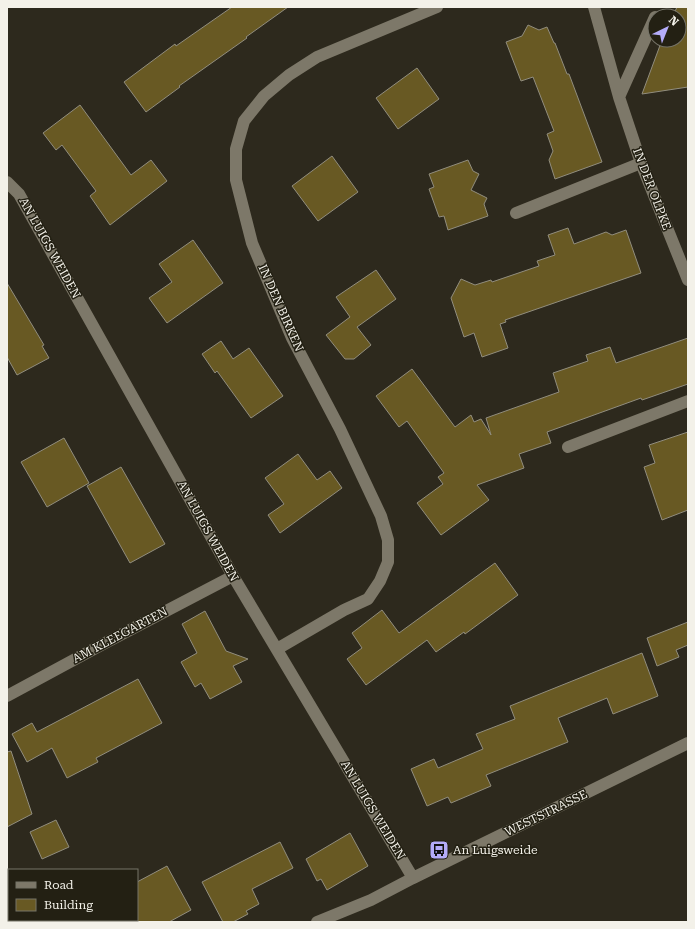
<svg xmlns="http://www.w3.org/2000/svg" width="695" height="929" font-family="'Roboto Serif',serif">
	<rect width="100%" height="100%" fill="#2d291d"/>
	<path fill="#685923" stroke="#918d7e" d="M 232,7 L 288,7 L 246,37 L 247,38 L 179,86 L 180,87 L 146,112 L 124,82 L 175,44 L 176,46 Z
		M 677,7 L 688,7 L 688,87 L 642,94 L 662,40 L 679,40 L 679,16 L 673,16 Z
		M 528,25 L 539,30 L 547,27 L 554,43 L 555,43 L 567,74 L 569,74 L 602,162 L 555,179 L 549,160 L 553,151 L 547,134 L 554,131 L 533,77 L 521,81 L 506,42 L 522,36 Z
		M 417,68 L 439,99 L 398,129 L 376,98 Z
		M 80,105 L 131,175 L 151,160 L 167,181 L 110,225 L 90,196 L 96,191 L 62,145 L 56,150 L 43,133 Z
		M 332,156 L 358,192 L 318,221 L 292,186 Z
		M 468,160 L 473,171 L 479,174 L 471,190 L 487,198 L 484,204 L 488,216 L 448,230 L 444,216 L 439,217 L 429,189 L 434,187 L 429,174 Z
		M 568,228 L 574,244 L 606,232 L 612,235 L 626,230 L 641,273 L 505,320 L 506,322 L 500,324 L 508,348 L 482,357 L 474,333 L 464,337 L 451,298 L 461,279 L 475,285 L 491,280 L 492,282 L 539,266 L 537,261 L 555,255 L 548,235 Z
		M 193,240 L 223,283 L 167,323 L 149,298 L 172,282 L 159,264 Z
		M 376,270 L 396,299 L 357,327 L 371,345 L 354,359 L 345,359 L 326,335 L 350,317 L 336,297 Z
		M 7,283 L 44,345 L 42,346 L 49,358 L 17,375 L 7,357 Z
		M 688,338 L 688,384 L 642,400 L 641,398 L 547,432 L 551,443 L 519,454 L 524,468 L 477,485 L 489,500 L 441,535 L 417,503 L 443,484 L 438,477 L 444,473 L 407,421 L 399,427 L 376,396 L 412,369 L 455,427 L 471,415 L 474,422 L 481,419 L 491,435 L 486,418 L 559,392 L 553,373 L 588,361 L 586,355 L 610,347 L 616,363 Z
		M 221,341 L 233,359 L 249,348 L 283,396 L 251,418 L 217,371 L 215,373 L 202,354 Z
		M 688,432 L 688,510 L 662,520 L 644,467 L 655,463 L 649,445 Z
		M 64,438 L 89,483 L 47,507 L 21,462 Z
		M 298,454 L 317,480 L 330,471 L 342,488 L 280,533 L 268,515 L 284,504 L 265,478 Z
		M 121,467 L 165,544 L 130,563 L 87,486 Z
		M 495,563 L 518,595 L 465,634 L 464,632 L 436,652 L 427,640 L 366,685 L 347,659 L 362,648 L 352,633 L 382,610 L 399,633 Z
		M 205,611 L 226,651 L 248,659 L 233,666 L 242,682 L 210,699 L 201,683 L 195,687 L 181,662 L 197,653 L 182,624 Z
		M 688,622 L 688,645 L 676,650 L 679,657 L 657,666 L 647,638 Z
		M 642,653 L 658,696 L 613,714 L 607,698 L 558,718 L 568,742 L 486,775 L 491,786 L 451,803 L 448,797 L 427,806 L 411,769 L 434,759 L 438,768 L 483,749 L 476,734 L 515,719 L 510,706 Z
		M 138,679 L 162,723 L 96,758 L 98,762 L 67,778 L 52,748 L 27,762 L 12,734 L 32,723 L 37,732 Z
		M 11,751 L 32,814 L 7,827 L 7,752 Z
		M 56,820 L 69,847 L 42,859 L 30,832 Z
		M 350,833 L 368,866 L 327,890 L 321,879 L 317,881 L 306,859 Z
		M 280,842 L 293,868 L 252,889 L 259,904 L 246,911 L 248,914 L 233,922 L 223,922 L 202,882 Z
		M 167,866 L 191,910 L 169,922 L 137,922 L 137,882 Z"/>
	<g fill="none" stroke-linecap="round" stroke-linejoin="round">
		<path stroke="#7d7869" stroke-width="12" d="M 516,213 L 641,163
			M 568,447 L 688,401"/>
		<path stroke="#7d7869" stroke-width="12" d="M 594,7 L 619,97 L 641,163 L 688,280
			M 619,97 L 655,17
			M 7,182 L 19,194 L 233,576 L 413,878
			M 277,649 L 344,610 L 368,599 L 380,581 L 388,562 L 388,540 L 381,516 L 340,429 L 292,338 L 252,243 L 236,180 L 236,149 L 244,121 L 264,96 L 289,75 L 317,57 L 437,7
			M 7,696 L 105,643 L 233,576
			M 317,922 L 371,900 L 413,878 L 688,743"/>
	</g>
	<defs>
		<symbol id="bus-square" viewBox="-11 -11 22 22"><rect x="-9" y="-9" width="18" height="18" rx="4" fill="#b4acf9" stroke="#232013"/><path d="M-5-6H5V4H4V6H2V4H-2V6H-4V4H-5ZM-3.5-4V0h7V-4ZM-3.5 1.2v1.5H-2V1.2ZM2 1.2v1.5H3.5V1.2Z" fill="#111"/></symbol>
	</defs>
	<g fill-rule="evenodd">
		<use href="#bus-square" x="428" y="839" width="22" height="22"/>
	</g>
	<g text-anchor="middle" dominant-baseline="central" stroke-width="3" stroke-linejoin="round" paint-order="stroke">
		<g font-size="12" fill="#f3f1e9" stroke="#232013">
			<text transform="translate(652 189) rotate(69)">IN DER OLPKE</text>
			<text transform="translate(50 248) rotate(61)">AN LUIGS WEIDEN</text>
			<text transform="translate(281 308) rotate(66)">IN DEN BIRKEN</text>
			<text transform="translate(208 531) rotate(61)">AN LUIGS WEIDEN</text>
			<text transform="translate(120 635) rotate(-28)">AM KLEEGARTEN</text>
			<text transform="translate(373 810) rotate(59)">AN LUIGS WEIDEN</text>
			<text transform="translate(546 813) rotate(-26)">WESTSTRASSE</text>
		</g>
		<g font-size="12" fill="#f3f1e9" stroke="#232013" text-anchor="start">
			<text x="453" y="850">An Luigsweide</text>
		</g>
	</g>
	<rect width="695" height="929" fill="none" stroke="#f3f1e9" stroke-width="16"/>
	<rect x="8" y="869" width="130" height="52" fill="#232013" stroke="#767469"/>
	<rect x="16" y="882" width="20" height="6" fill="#7d7869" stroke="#767469"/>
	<text x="44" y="889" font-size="12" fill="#f3f1e9">Road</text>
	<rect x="16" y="899" width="20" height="12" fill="#685923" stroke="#767469"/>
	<text x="44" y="909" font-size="12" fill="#f3f1e9">Building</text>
	<g transform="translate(667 28) rotate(43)"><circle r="19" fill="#232013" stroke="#767469"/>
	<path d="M0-3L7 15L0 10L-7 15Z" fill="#b4acf9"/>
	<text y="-6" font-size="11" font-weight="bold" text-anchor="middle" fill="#f3f1e9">N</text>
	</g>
</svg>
